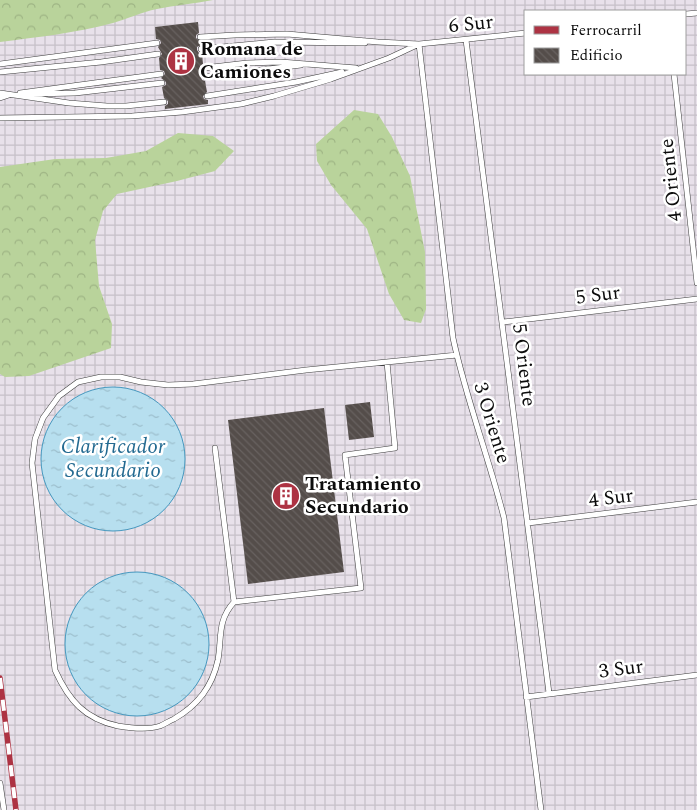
<svg xmlns="http://www.w3.org/2000/svg" width="697" height="810" font-family="Spectral,serif">
	<defs>
		<pattern id="industrial-grid" width="8" height="8" patternUnits="userSpaceOnUse" patternTransform="scale(1.25)"><rect width="8" height="8" fill="#e8e1ea"/><path d="M0 4h8M4 0v8" fill="none" stroke="#c6c0c8"/></pattern>
		<pattern id="forest-crowns" width="20" height="18" patternUnits="userSpaceOnUse" patternTransform="scale(1.25)"><rect width="20" height="18" fill="#b9d39b"/><path d="M2 6a3 3 0 1 1 6 0M12 15a3 3 0 1 1 6 0" fill="none" stroke="#9eb484"/></pattern>
		<pattern id="water-ripples" width="26" height="14" patternUnits="userSpaceOnUse" patternTransform="scale(1.25)"><rect width="26" height="14" fill="#b7dfef"/><path d="M2 4q2-2 4 0t4 0M15 11q2-2 4 0t4 0" fill="none" stroke="#9cbecc"/></pattern>
		<pattern id="building-back-hatch" width="6" height="6" patternUnits="userSpaceOnUse" patternTransform="scale(1.25)"><rect width="6" height="6" fill="#544d4a"/><path d="M-1 5l2 2M0 0l6 6M5-1l2 2" fill="none" stroke="#686260"/></pattern>
	</defs>
	<rect width="100%" height="100%" fill="#fdf9ed"/>
	<path fill="url(#industrial-grid)" fill-rule="evenodd" d="M 0,0 L 697,0 L 697,810 L 0,810 ZM 526,11 L 686,11 L 686,74 L 526,74 Z"/>
	<path fill="url(#forest-crowns)" d="M 0,0 L 213,0 C 194,4 175,5 157,9 C 141,12 128,19 113,23 C 76,33 38,37 0,42 Z
		M 354,110 L 378,114 L 392,137 L 410,176 L 425,252 L 426,309 L 421,323 L 404,320 L 389,294 L 367,229 L 331,185 L 317,161 L 316,144 Z
		M 178,133 L 213,136 L 234,151 L 215,171 L 177,181 L 117,194 L 103,211 L 95,240 L 99,286 L 112,324 L 111,348 L 29,376 L 5,377 L 0,374 L 0,167 L 55,159 L 106,158 L 146,151 Z"/>
	<path fill="url(#water-ripples)" stroke="#4598bf" d="M41 459a72 72 0 1 1 144 0a72 72 0 1 1-144 0Z
		M65 644a72 72 0 1 1 144 0a72 72 0 1 1-144 0Z"/>
	<path fill="url(#building-back-hatch)" d="M 198,22 L 199,33 L 196,35 L 196,38 L 200,41 L 201,45 L 197,47 L 197,50 L 199,53 L 202,53 L 203,64 L 200,66 L 200,69 L 204,73 L 201,77 L 202,80 L 205,81 L 207,92 L 203,96 L 204,99 L 208,100 L 208,104 L 165,109 L 165,106 L 168,104 L 168,101 L 164,98 L 162,87 L 166,85 L 166,82 L 161,78 L 165,74 L 164,71 L 160,70 L 159,58 L 162,54 L 158,47 L 161,43 L 160,40 L 156,39 L 155,27 Z
		M 370,402 L 374,437 L 349,440 L 345,405 Z
		M 324,408 L 344,572 L 248,584 L 228,420 Z"/>
	<g fill="none" stroke-linecap="round" stroke-linejoin="round">
		<defs>
			<path id="lane" d="M 686,14 L 697,13
				M 200,37 L 235,35 L 287,34 L 378,42 L 419,44 L 526,33
				M 466,40 L 549,693
				M 419,44 L 453,338 C 466,399 489,458 504,518 L 541,810
				M 201,49 L 274,42 L 365,43
				M 0,64 L 157,43
				M 204,68 L 247,63 L 281,62 L 356,68
				M 0,72 L 101,62 L 158,54
				M 674,74 L 697,283
				M 205,77 L 301,65
				M 0,93 L 69,103 L 107,106 L 126,106 L 164,102
				M 20,93 L 161,74
				M 32,94 L 75,93 L 162,83
				M 207,96 L 296,82 L 342,72
				M 0,98 L 9,95
				M 0,118 L 132,116 L 182,112 L 241,104 L 274,96 L 331,79 L 389,58 L 419,44
				M 503,322 L 697,299
				M 215,448 L 234,602 L 361,588 L 345,455 L 395,448 L 387,362
				M 528,523 L 697,502
				M 234,602 C 217,621 222,637 218,660 C 212,687 198,705 174,719 C 169,721 165,724 160,726 C 148,730 130,728 118,726 C 85,719 69,701 55,670 L 32,463 L 35,439 L 43,418 L 59,396 L 78,382 L 101,377 L 120,377 L 141,382 L 168,385 L 193,384 L 306,370 L 457,355
				M 526,697 L 697,675
				M 0,783 L 4,810"/>
		</defs>
		<use href="#lane" stroke="#3f3f3f" stroke-width="6"/>
		<use href="#lane" stroke="#fff" stroke-width="5"/>
		<defs>
			<path id="rail" d="M 0,678 L 16,810"/>
		</defs>
		<use href="#rail" stroke="#ad3343" stroke-width="5.5"/>
		<use href="#rail" stroke="#fff" stroke-width="4" stroke-dasharray="11" stroke-linecap="butt"/>
	</g>
	<defs>
		<symbol id="building-disc" viewBox="-11 -11 22 22"><circle r="9.5" fill="#ad3343" stroke="#fff"/><path d="M-4-6H4V6H1V3H-1V6H-4ZM-2.5-4.3h1.7v1.8h-1.7ZM.8-4.3h1.7v1.8H.8ZM-2.5-1h1.7V.8h-1.7ZM.8-1h1.7V.8H.8Z" fill="#fff"/></symbol>
	</defs>
	<g fill-rule="evenodd">
		<use href="#building-disc" x="165" y="45" width="32" height="32"/>
		<use href="#building-disc" x="270" y="480" width="32" height="32"/>
	</g>
	<g text-anchor="middle" dominant-baseline="central" stroke-width="5" stroke-linejoin="round" paint-order="stroke">
		<g font-size="20" fill="#0c0c0c" stroke="#fff">
			<text transform="translate(471 24) rotate(-6)">6 Sur</text>
			<text transform="translate(671 180) rotate(-96)">4 Oriente</text>
			<text transform="translate(598 295) rotate(-7)">5 Sur</text>
			<text transform="translate(524 365) rotate(83)">5 Oriente</text>
			<text transform="translate(492 423) rotate(73)">3 Oriente</text>
			<text transform="translate(611 498) rotate(-7)">4 Sur</text>
			<text transform="translate(621 669) rotate(-7)">3 Sur</text>
		</g>
		<g font-size="20" font-weight="bold" fill="#0c0c0c" stroke="#fff" text-anchor="start">
			<text x="200" y="49">Romana de<tspan x="200" dy="23">Camiones</tspan></text>
			<text x="305" y="484">Tratamiento<tspan x="305" dy="23">Secundario</tspan></text>
		</g>
		<g font-size="21" font-style="italic" fill="#236a91" stroke="#fff">
			<text x="113" y="447">Clarificador<tspan x="113" dy="24">Secundario</tspan></text>
		</g>
	</g>
	<rect x="524" y="10" width="162" height="65" fill="#ffffff" stroke="#9e9e9e"/>
	<rect x="534" y="26" width="25" height="8" fill="#ad3343" stroke="#9e9e9e"/>
	<text x="570" y="35" font-size="15" fill="#0c0c0c">Ferrocarril</text>
	<rect x="534" y="48" width="25" height="15" fill="url(#building-back-hatch)" stroke="#9e9e9e"/>
	<text x="570" y="60" font-size="15" fill="#0c0c0c">Edificio</text>
</svg>
